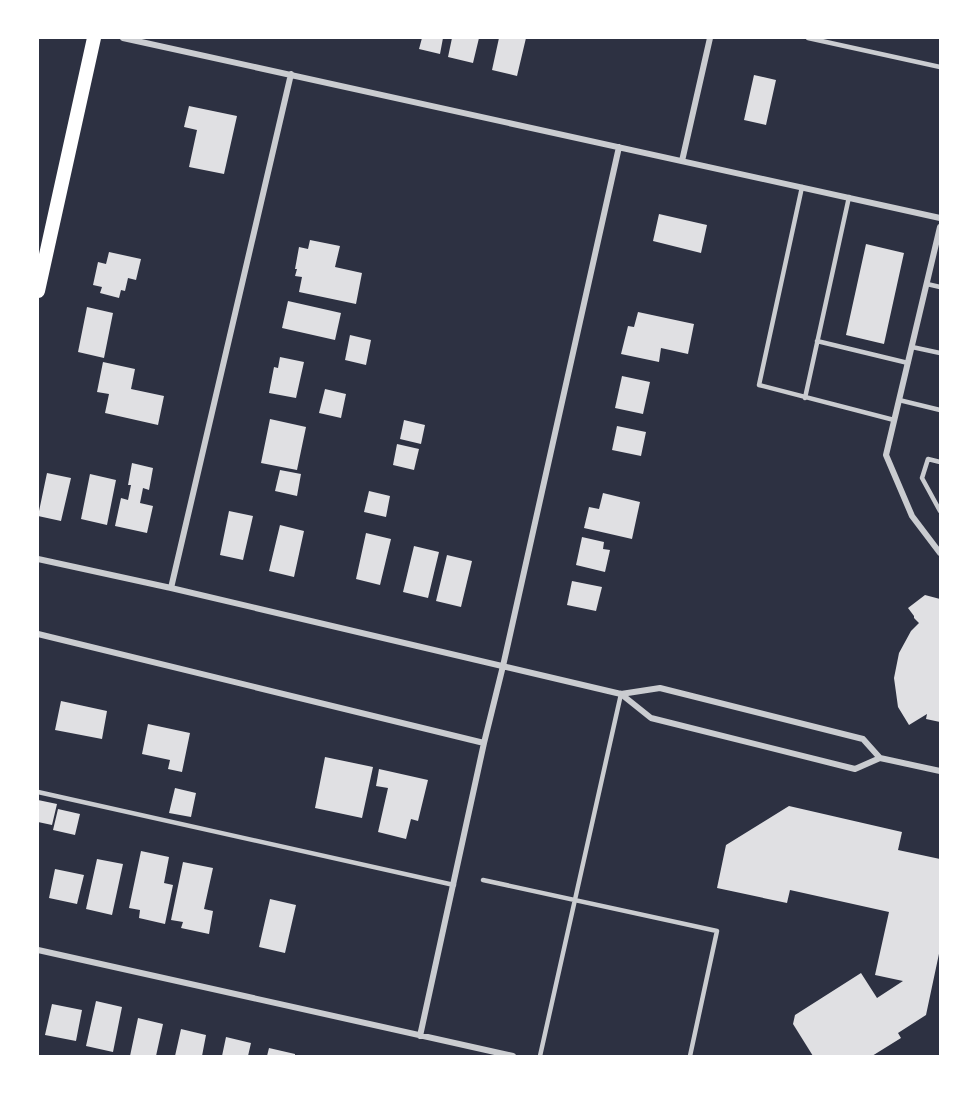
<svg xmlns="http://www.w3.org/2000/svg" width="978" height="1094" font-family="'PT Sans',sans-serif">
	<rect width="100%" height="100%" fill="#2d3142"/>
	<path fill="#e0e0e3" d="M 422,38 L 443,38 L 440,54 L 419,49 Z
		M 452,38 L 479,38 L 473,63 L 448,57 Z
		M 499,38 L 526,38 L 517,76 L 492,70 Z
		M 754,75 L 776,80 L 766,125 L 744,120 Z
		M 189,106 L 237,116 L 224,174 L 189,167 L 197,130 L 184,127 Z
		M 659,214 L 707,225 L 701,253 L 653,241 Z
		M 310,240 L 340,246 L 335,267 L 362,273 L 356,304 L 299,292 L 302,277 L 295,276 L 297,269 L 295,269 L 299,247 L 308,249 Z
		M 866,244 L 904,253 L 884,344 L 846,335 Z
		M 109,252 L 141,259 L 136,280 L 128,278 L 125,291 L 121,290 L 119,298 L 100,293 L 102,287 L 93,285 L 98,262 L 106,264 Z
		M 288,301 L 341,313 L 335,340 L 282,328 Z
		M 87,307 L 113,313 L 104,358 L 78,352 Z
		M 638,312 L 694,324 L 688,354 L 661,348 L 659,362 L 621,354 L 628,326 L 634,327 Z
		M 350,335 L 371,340 L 366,365 L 345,360 Z
		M 280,357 L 304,362 L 296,398 L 269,393 L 274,367 L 278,368 Z
		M 103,362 L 135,369 L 131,389 L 164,396 L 158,425 L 105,413 L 109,394 L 97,392 Z
		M 622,376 L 650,382 L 643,414 L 615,408 Z
		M 325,389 L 346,394 L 341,418 L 319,413 Z
		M 270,419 L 306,427 L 297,470 L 261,463 Z
		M 404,420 L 425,425 L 421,444 L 400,439 Z
		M 617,426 L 646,432 L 641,456 L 612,450 Z
		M 397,444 L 419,449 L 414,470 L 393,465 Z
		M 132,463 L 153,468 L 149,490 L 143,488 L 140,503 L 153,506 L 147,533 L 115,526 L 121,498 L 128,500 L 131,485 L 128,485 Z
		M 280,470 L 301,474 L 297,496 L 275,491 Z
		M 47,473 L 71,478 L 61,521 L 38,516 Z
		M 90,474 L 116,480 L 107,525 L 81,519 Z
		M 369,491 L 390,496 L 386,517 L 364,512 Z
		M 603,493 L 640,502 L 632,539 L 584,528 L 589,507 L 599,509 Z
		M 229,511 L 253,516 L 243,560 L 220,555 Z
		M 280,525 L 304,531 L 294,577 L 269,571 Z
		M 366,533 L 391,539 L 380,585 L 356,579 Z
		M 582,537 L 604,542 L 603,549 L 610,550 L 605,572 L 576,565 Z
		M 414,546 L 439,552 L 428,598 L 403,592 Z
		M 447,555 L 472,561 L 461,607 L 436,601 Z
		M 572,581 L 602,587 L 596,611 L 567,605 Z
		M 925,595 L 940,599 L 940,722 L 926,719 L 927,714 L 909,725 L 898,707 L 894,678 L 899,653 L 911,631 L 919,623 L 914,618 L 914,616 L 908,608 Z
		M 61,701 L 107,711 L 102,739 L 55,730 Z
		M 148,724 L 190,733 L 182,772 L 168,769 L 170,760 L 142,754 Z
		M 325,757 L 373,767 L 362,818 L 315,808 Z
		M 379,769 L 428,780 L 418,821 L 411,819 L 406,839 L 378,832 L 388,788 L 376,786 Z
		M 175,788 L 196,793 L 191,817 L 169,813 Z
		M 38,800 L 57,804 L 52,825 L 38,822 Z
		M 789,806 L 902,832 L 898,850 L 940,859 L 940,949 L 926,1015 L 898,1033 L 901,1038 L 872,1056 L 813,1056 L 793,1024 L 795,1015 L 861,973 L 877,998 L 903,981 L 875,975 L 889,912 L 790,890 L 787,903 L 717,888 L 726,845 Z
		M 58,809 L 80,814 L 75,835 L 53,830 Z
		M 141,851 L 169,857 L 164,883 L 173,885 L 165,924 L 139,918 L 140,910 L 129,908 Z
		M 97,859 L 123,864 L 112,915 L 86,909 Z
		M 183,862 L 213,868 L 204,909 L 213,911 L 209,934 L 181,928 L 183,922 L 171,920 Z
		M 55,869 L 84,875 L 77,904 L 49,898 Z
		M 270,899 L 296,905 L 285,953 L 259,947 Z
		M 96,1001 L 122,1007 L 113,1052 L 86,1046 Z
		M 52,1004 L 82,1010 L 76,1041 L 45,1035 Z
		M 138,1018 L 163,1024 L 156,1056 L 130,1056 Z
		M 181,1029 L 206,1035 L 202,1056 L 175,1056 Z
		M 226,1037 L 251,1043 L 248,1056 L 222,1056 Z
		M 269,1048 L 295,1054 L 295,1056 L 267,1056 Z"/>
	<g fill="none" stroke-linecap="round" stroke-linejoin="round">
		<path stroke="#caccd0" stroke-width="4.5" d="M 808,38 L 940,67
			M 802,187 L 759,385 L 894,420
			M 927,284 L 940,287
			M 817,341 L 908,363
			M 912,347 L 940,353
			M 805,398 L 849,197
			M 899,400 L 940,410
			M 940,462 L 928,459 L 922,478 L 940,511
			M 38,792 L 454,885
			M 483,880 L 717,931 L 690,1056
			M 540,1056 L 621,694"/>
		<path stroke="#caccd0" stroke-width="6" d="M 123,38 L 940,218
			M 682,161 L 710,38
			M 940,227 L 886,455 L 912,516 L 940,553
			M 38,559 L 171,588 L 621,694 L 660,688 L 863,739 L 880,758 L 940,771
			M 171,588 L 291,74
			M 38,634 L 484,743
			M 621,694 L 651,718 L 855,769 L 880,758
			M 38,950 L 513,1056
			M 420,1036 L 484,743 L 503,666 L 619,147"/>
		<path stroke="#fff" stroke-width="14" d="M 38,291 L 94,38"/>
	</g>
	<rect width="978" height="1094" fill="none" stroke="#ffffff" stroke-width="78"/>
</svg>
